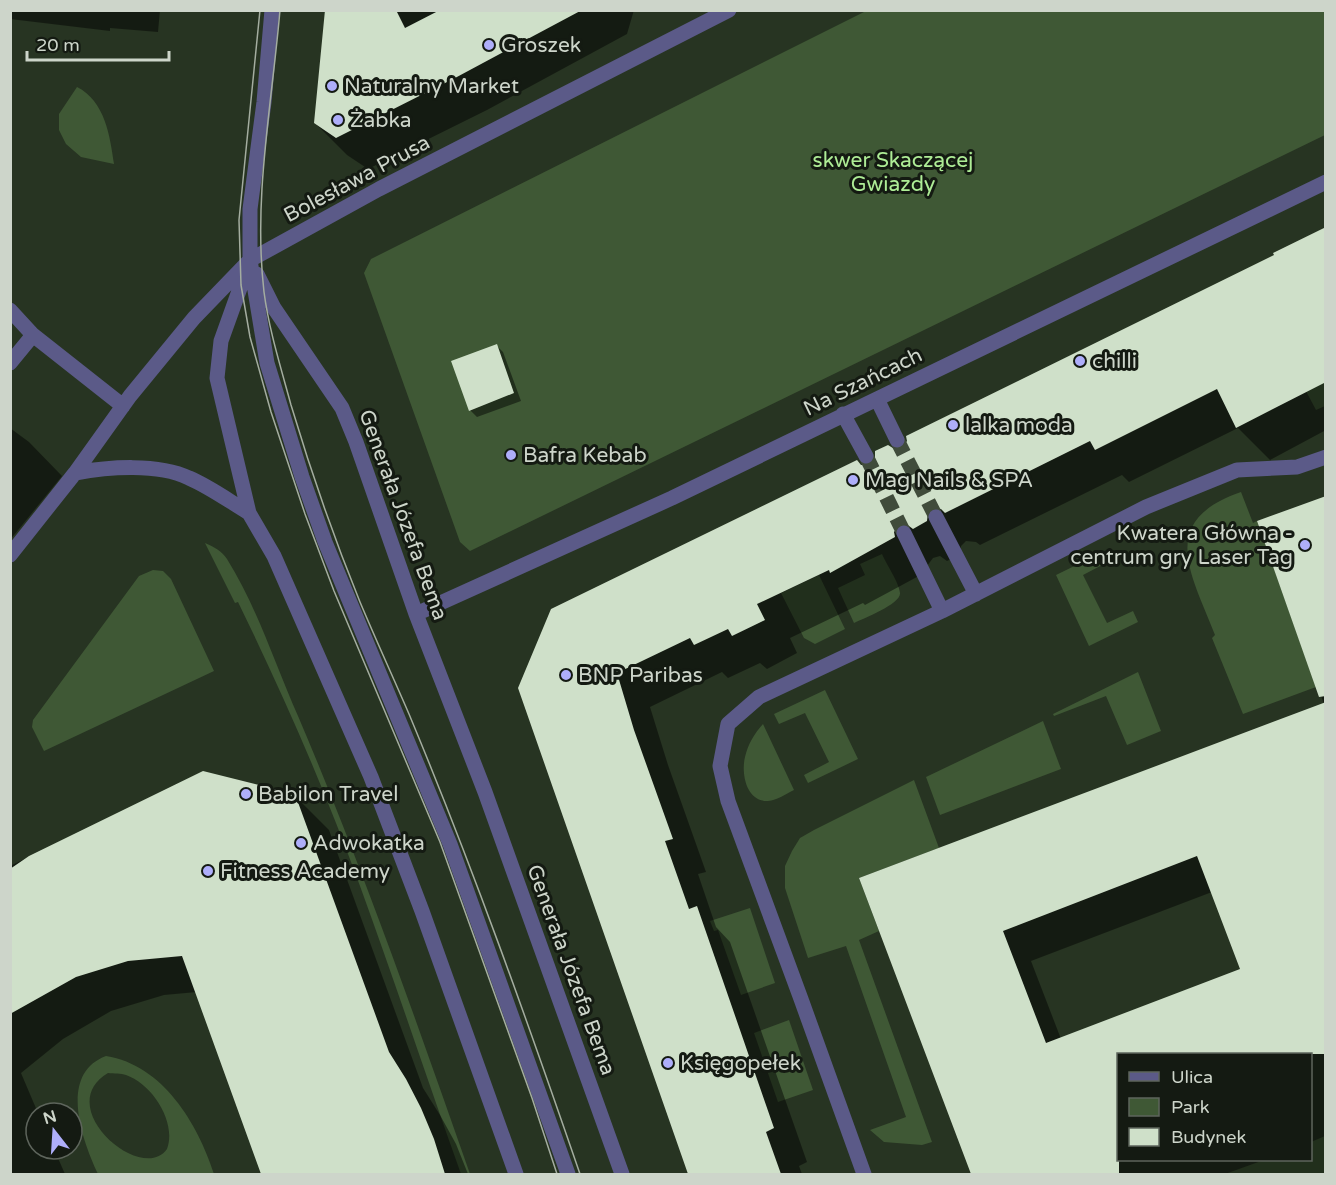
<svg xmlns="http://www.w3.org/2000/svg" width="1336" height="1185" font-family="'Varela Round',sans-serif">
	<rect width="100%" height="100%" fill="#273422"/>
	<path fill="#3f5835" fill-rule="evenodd" d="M 866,11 L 1325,11 L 1325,135 L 470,551 L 460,542 L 364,273 L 371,259 Z
		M 77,87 C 105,101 110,136 114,164 L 81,157 L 66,144 L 59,130 L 59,114 Z
		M 1281,344 L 1325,361 L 1325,406 L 1316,410 Z
		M 1241,492 L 1253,523 L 1257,521 L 1316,687 L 1243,714 L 1212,638 L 1215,635 C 1192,575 1156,521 1241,492 Z
		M 205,543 C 214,547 222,551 227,559 C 257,607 275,664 298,716 C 362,866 416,1020 470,1174 L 461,1174 C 427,1079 395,982 360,886 C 325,790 283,694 238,602 L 235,603 Z
		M 1103,552 L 1108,562 L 1083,575 L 1107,623 L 1133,611 L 1138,622 L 1089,646 L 1056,575 Z
		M 882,554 C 886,564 899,582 900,593 C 901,604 864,618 854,623 L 838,588 L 865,575 L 860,564 Z
		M 153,570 L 163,571 L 171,579 L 214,671 L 44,751 L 32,727 L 33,720 L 139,576 Z
		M 819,575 L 845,629 L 815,644 L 804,638 L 781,593 Z
		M 1138,672 L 1161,731 L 1127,745 L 1106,696 L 1054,716 L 1053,714 Z
		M 825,690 L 858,759 L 808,783 L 804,775 L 829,762 L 805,713 L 779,724 L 774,714 Z
		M 1043,721 L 1061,769 L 940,815 L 926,777 Z
		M 763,724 L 794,790 C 786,794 777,800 768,801 C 746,802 741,773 745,757 C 748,744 754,734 763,724 Z
		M 914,780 L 939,848 L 859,878 L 879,931 L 859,940 L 932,1142 L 922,1145 L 884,1142 L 870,1130 L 906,1117 L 846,946 L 808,958 L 785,888 L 785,866 L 792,851 L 800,838 L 814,830 Z
		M 750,908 L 775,983 L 741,995 L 718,930 L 714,931 L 710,921 Z
		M 789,1020 L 813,1090 L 778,1102 L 754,1033 Z
		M 106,1056 C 163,1065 198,1124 214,1174 L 98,1174 C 82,1140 58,1074 106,1056 ZM 108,1073 C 114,1074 121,1073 126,1075 C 152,1084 177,1122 167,1149 C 142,1185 51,1107 108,1073 Z
		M 1325,1136 L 1325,1174 L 1225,1174 L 1264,1160 L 1310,1160 L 1311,1142 Z"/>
	<path fill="#0007" fill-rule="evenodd" d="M 10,10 L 160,10 L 158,32 L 110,28 L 110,31 L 10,19 Z
		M 326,10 L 634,10 L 627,34 L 487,110 L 368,169 L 347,155 L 315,123 Z
		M 1326,230 L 1326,430 L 1270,460 L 1238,428 L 1129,482 L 1122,475 L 980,545 L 976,542 L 966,541 L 961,546 L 960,555 L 947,561 L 940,556 L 933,558 L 927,566 L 928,571 L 865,605 L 863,603 L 790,638 L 797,653 L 767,669 L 760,663 L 728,678 L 722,672 L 650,707 L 668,765 L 706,872 L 698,874 L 716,927 L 730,942 L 807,1162 L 799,1166 L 802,1174 L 690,1174 L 520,688 L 895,451 L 903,450 Z
		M 496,345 L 503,352 L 521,401 L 477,417 L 470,410 Z
		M 10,428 L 29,442 L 62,476 L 10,540 Z
		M 1326,498 L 1326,1174 L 973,1174 L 861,879 L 1324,704 L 1259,522 ZM 1212,892 L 1242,970 L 1061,1039 L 1031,961 ZM 1118,1054 L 1310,1054 L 1310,1160 L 1118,1160 Z
		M 294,795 L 329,830 L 423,1088 L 440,1115 L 456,1144 L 468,1174 L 263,1174 L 197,992 L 164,995 L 111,1011 L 63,1039 L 21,1073 L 38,1113 L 36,1113 L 36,1149 L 54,1149 L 65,1174 L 10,1174 L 10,866 L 43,850 Z"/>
	<path fill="#cfe0c9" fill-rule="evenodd" d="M 325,10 L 396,10 L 405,28 L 440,10 L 582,10 L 455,78 L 336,138 L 314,123 Z
		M 1326,227 L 1326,382 L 1236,428 L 1217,389 L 1095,450 L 1090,441 L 945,513 L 941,509 L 932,508 L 928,512 L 927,521 L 913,529 L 905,523 L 899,525 L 894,532 L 895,537 L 830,573 L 829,570 L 757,604 L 765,620 L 732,636 L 728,629 L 694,645 L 690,638 L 617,673 L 634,730 L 673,839 L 665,841 L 689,909 L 697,906 L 774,1128 L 766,1132 L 781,1174 L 688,1174 L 518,688 L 551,609 L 857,460 L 861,465 L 870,465 L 875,461 L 875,451 L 888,445 L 896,450 L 902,448 L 907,441 L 906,436 L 1274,255 L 1273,253 Z
		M 497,344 L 514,393 L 469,411 L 451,361 Z
		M 1326,496 L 1326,696 L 1319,697 L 1257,521 Z
		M 1326,702 L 1326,1054 L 1119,1054 L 1119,1174 L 971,1174 L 859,878 ZM 1197,856 L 1240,969 L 1046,1043 L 1003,931 Z
		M 203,771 L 295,794 L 389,1052 L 406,1079 L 421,1108 L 434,1139 L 445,1174 L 261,1174 L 182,956 L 128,961 L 76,977 L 10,1014 L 10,869 L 29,856 Z"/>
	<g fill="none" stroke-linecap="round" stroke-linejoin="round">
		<path stroke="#404c3b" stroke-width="15" stroke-dasharray="15 8" stroke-linecap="butt" d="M 897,440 L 936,517
			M 866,456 L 904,533"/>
		<path stroke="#5b5a88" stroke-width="15" d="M 272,10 L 264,102 L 250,209 L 250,260 L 267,363 L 302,477 L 325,542 L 450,844 L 568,1174
			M 249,263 L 221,341 L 217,378 L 249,513 L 274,556 L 371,777 L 422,911 L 516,1174
			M 257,274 L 274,308 L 342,408 L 356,442 L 416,614 L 485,792 L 622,1174
			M 10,310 L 33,335 L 10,363
			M 33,335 L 123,406
			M 877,399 L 897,440
			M 843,414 L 866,456
			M 75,473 C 108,467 158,463 189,478 C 210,487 229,501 249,513
			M 936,517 L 976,594
			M 904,533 L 942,611
			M 10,555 L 75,473 L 130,396 L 194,318 L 250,260 L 379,189 L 729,10
			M 416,614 L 672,498 L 1326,182
			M 864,1174 L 801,999 L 728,801 L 720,766 L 728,724 L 759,697 L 942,611 L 1146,507 L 1237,470 L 1297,467 L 1326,457"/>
		<path stroke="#a4ada0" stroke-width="1.5" d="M 260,10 L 239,220 L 241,285 L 250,337 L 271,412 L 305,514 L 334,591 L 440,842 L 532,1098 L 557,1174
			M 280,10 C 272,104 253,198 264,292 C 269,330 281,368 291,405 C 311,472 334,538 360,602 C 376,640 393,677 409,714 C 472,865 527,1020 580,1174"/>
	</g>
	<g fill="#aeaefa" stroke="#141a12" stroke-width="2">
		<circle cx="489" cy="45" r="6"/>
		<circle cx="332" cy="86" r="6"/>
		<circle cx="338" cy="120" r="6"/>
		<circle cx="1080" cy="361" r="6"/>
		<circle cx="953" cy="425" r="6"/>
		<circle cx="511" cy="455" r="6"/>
		<circle cx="853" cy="480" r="6"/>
		<circle cx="1305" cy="545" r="6"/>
		<circle cx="566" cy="675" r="6"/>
		<circle cx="246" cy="794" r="6"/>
		<circle cx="301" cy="843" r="6"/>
		<circle cx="208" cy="871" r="6"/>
		<circle cx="668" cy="1063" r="6"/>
	</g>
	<g text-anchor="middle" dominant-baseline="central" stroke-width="6" stroke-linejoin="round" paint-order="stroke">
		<g font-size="21" fill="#cdd5ca" stroke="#141a12" text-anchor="start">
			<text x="501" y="45">Groszek</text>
			<text x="344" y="86">Naturalny Market</text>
			<text x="350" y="120">Żabka</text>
			<text x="1092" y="361">chilli</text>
			<text x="965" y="425">lalka moda</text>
			<text x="523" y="455">Bafra Kebab</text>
			<text x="865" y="480">Mag Nails &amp; SPA</text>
			<text x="1293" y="533" text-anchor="end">Kwatera Główna -<tspan x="1293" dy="24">centrum gry Laser Tag</tspan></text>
			<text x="578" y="675">BNP Paribas</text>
			<text x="258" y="794">Babilon Travel</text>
			<text x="313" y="843">Adwokatka</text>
			<text x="220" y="871">Fitness Academy</text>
			<text x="680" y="1063">Księgopełek</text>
		</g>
		<g font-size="21" fill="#aeed96" stroke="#141a12">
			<text x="893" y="160">skwer Skaczącej<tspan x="893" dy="24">Gwiazdy</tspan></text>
		</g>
		<g font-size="21" fill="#cdd5ca" stroke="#141a12">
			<text transform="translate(357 179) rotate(-28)">Bolesława Prusa</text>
			<text transform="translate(863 382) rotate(-26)">Na Szańcach</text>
			<text transform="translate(403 515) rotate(70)">Generała Józefa Bema</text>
			<text transform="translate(571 970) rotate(70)">Generała Józefa Bema</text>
		</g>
	</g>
	<rect width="1336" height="1185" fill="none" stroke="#cdd5ca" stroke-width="24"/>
	<rect x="1117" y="1053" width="195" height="108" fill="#141a12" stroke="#5e655c" stroke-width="1.5"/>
	<rect x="1129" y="1072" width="30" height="9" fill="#5b5a88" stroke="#5e655c" stroke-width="1.5"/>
	<text x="1171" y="1083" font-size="18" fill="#cdd5ca">Ulica</text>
	<rect x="1129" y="1098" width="30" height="18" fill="#3f5835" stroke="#5e655c" stroke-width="1.5"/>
	<text x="1171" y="1113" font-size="18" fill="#cdd5ca">Park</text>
	<rect x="1129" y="1128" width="30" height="18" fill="#cfe0c9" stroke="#5e655c" stroke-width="1.5"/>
	<text x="1171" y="1143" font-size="18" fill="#cdd5ca">Budynek</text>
	<g transform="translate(54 1131) rotate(343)"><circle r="28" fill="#141a12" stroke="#5e655c" stroke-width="1.5"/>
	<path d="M0-4.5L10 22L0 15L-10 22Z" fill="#aeaefa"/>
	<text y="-9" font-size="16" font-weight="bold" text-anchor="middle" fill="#cdd5ca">N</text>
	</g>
	<path d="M27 51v9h142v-9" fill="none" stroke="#cdd5ca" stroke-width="3"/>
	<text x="36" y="51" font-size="18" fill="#cdd5ca" stroke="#141a12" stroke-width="4.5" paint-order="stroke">20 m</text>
</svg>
